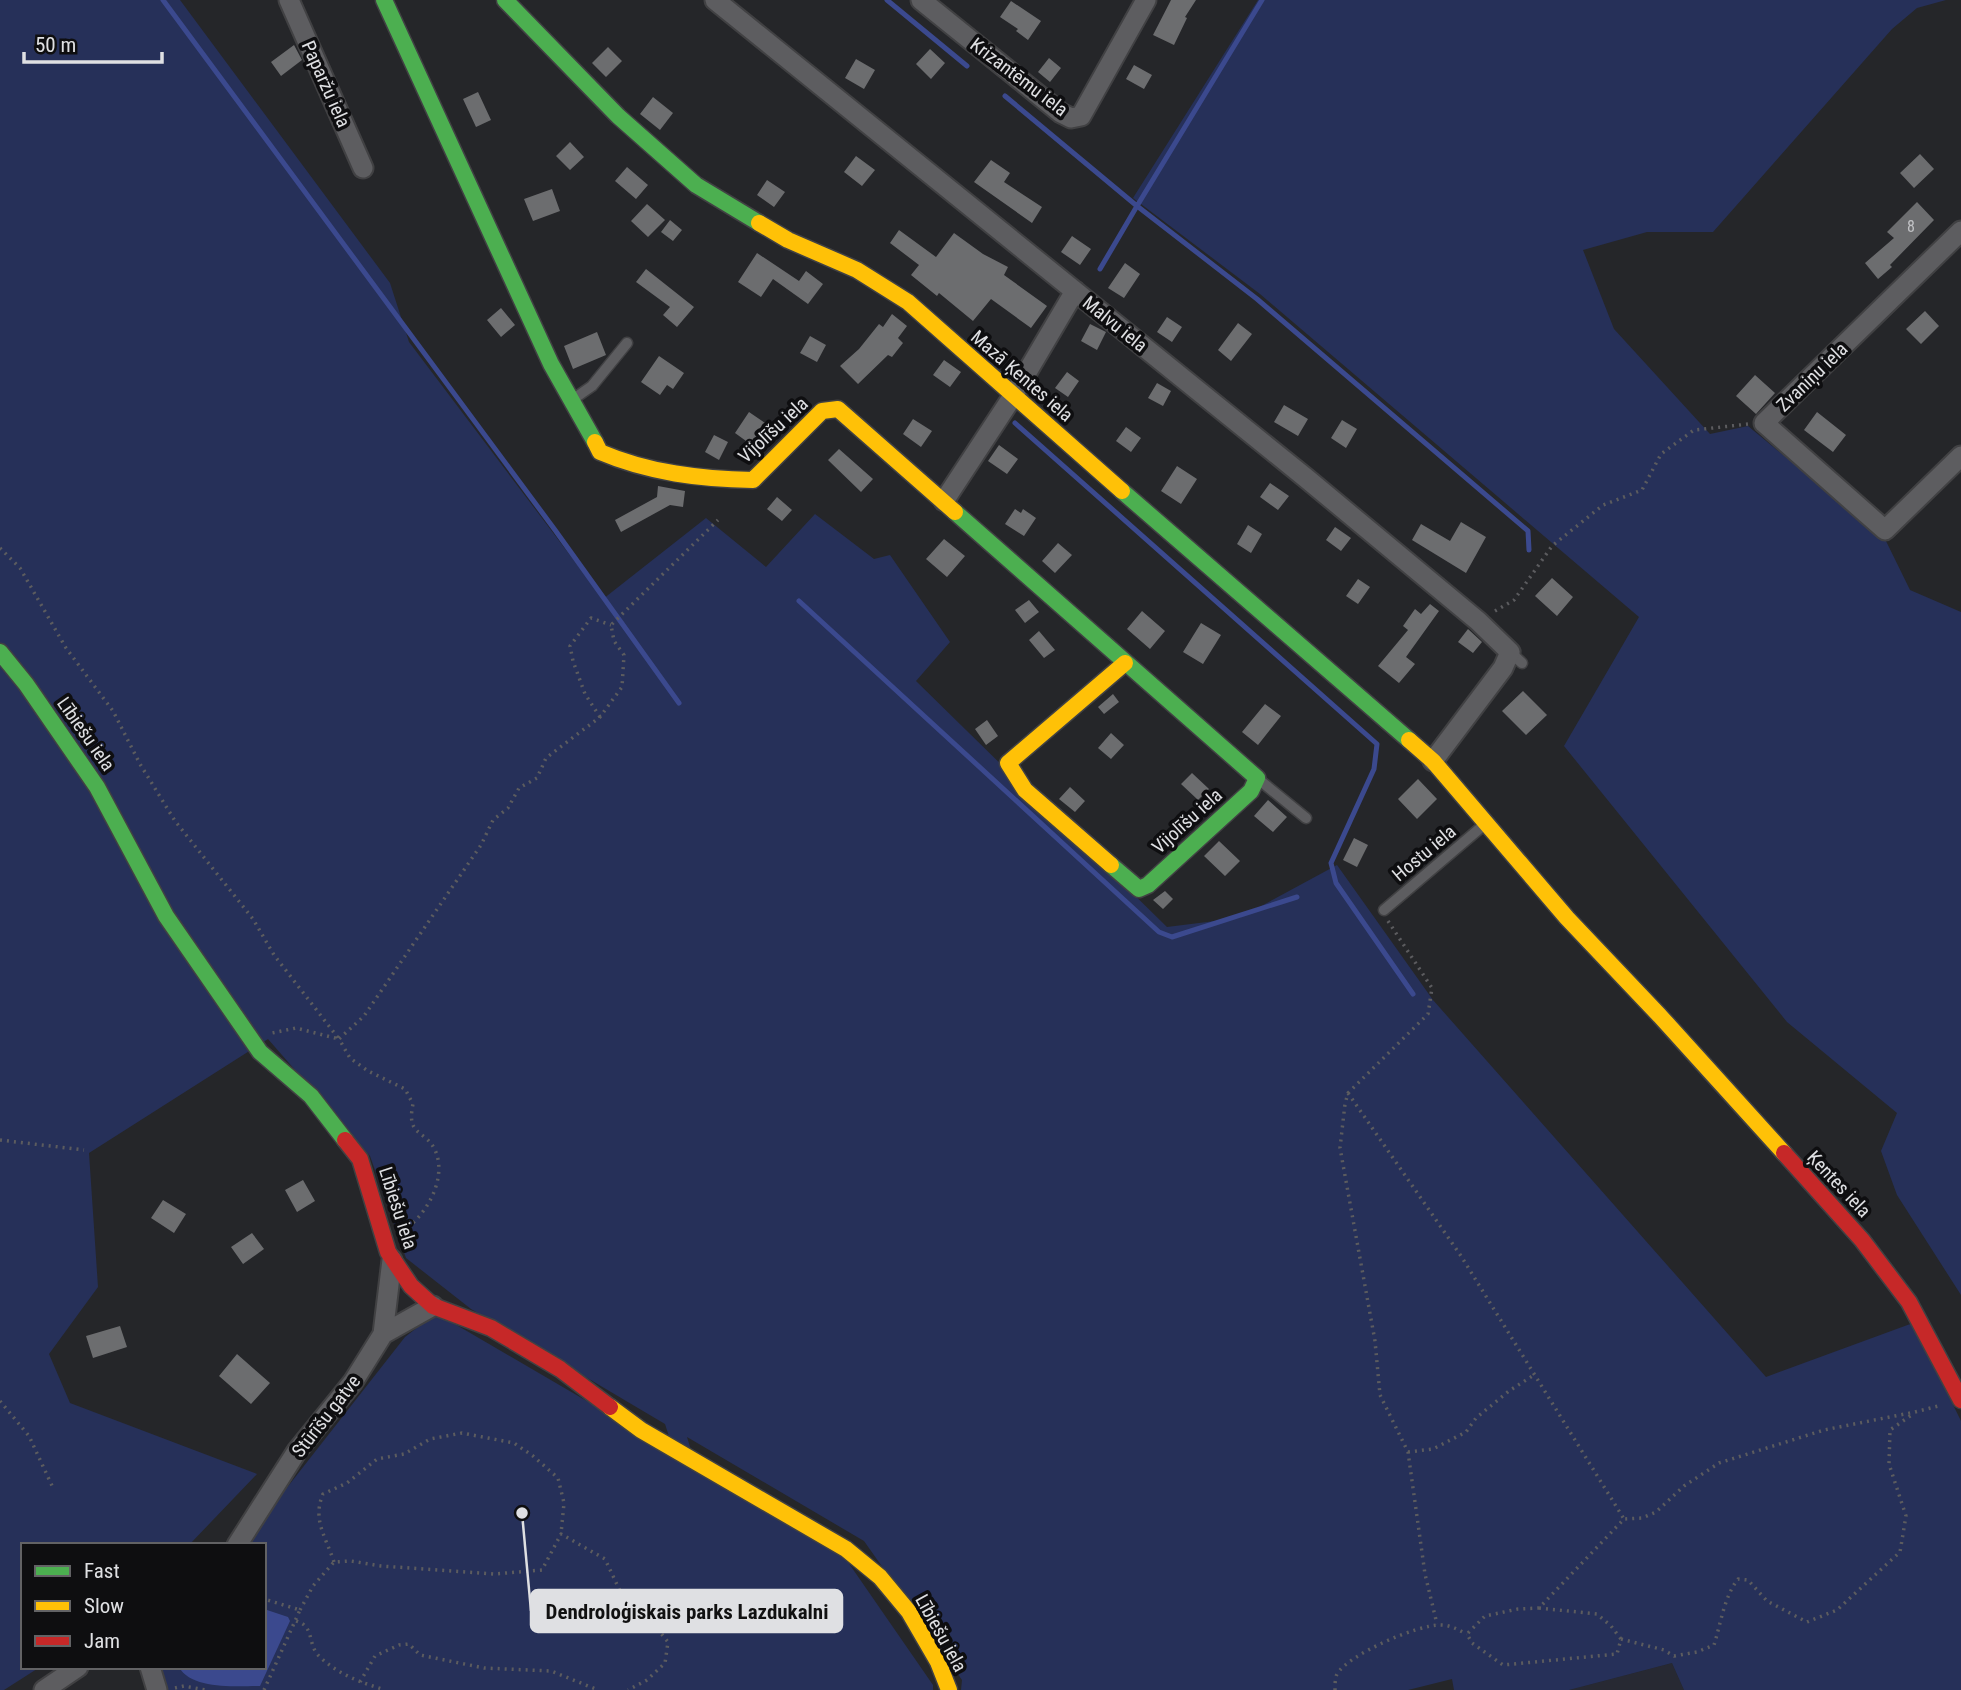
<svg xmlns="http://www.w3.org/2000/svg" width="1961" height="1690" font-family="'Roboto Condensed',sans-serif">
	<rect width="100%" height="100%" fill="#252629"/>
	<path fill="#272933" d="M 1672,1663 L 1684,1690 L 1569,1690 Z"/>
	<path fill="#263059" d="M 0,0 L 180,0 L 390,283 L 409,342 L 603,599 L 706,518 L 766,567 L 815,514 L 874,559 L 890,555 L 950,642 L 916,681 L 1167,927 L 1239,918 L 1337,865 L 1433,1000 L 1766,1377 L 1913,1323 L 1961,1421 L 1961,1690 L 1684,1690 L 1672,1663 L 1569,1690 L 1454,1690 L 1452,1679 L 1408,1690 L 961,1690 L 962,1680 L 864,1541 L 687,1437 L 696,1466 L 841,1552 L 933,1685 L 933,1690 L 150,1690 L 138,1667 L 264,1667 L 264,1545 L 242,1545 L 405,1337 L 436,1313 L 674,1452 L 665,1424 L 471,1309 L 406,1258 L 370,1156 L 268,1039 L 89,1153 L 98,1287 L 49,1354 L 70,1403 L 257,1474 L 189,1545 L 23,1545 L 23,1667 L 40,1667 L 4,1690 L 0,1690 Z
		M 1258,0 L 1946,0 L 1917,8 L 1892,29 L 1713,232 L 1647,232 L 1583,250 L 1614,329 L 1710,434 L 1748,426 L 1885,539 L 1910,590 L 1961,612 L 1961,1295 L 1897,1195 L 1881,1151 L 1897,1113 L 1787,1022 L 1564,746 L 1639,617 L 1260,294 L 1133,198 Z"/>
	<path fill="#3b498e" d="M 264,1609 L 288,1617 L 290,1621 L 260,1686 C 238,1686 191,1690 179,1667 L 264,1667 Z"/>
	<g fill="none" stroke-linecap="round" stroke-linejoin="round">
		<path stroke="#3b498e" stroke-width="5" d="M 163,0 L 555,530 L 679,703
			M 887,0 L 967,66
			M 1262,0 L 1137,206 L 1257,299 L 1528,531 L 1529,550
			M 1005,96 L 1137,206 L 1100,269
			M 1015,423 L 1377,744 L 1374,769 L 1331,863 L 1336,883 L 1413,994
			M 799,601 L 1159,932 L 1172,937 L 1297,897"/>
	</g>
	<path fill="#6c6d6f" d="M 1171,0 L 1196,0 L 1185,17 L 1187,18 L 1174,45 L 1153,35 Z
		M 1011,1 L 1041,21 L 1028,40 L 1016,31 L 1018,29 L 1000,17 Z
		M 294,45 L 302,60 L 281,76 L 271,62 Z
		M 608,47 L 622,61 L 606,77 L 592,63 Z
		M 930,49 L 945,63 L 931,79 L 916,64 Z
		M 1049,58 L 1061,68 L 1050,82 L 1038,72 Z
		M 856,59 L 875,70 L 864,89 L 845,78 Z
		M 1134,65 L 1152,75 L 1144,89 L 1126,79 Z
		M 478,92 L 491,120 L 476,127 L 463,99 Z
		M 653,97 L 673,113 L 660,130 L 640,114 Z
		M 570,142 L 584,157 L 570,170 L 556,156 Z
		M 1920,154 L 1934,169 L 1914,188 L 1900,173 Z
		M 856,156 L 875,170 L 862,186 L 844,172 Z
		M 991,160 L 1010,173 L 1004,182 L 1042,207 L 1032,223 L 974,182 Z
		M 627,167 L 648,185 L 636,199 L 615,181 Z
		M 767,180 L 785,192 L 774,207 L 757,195 Z
		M 552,189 L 560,211 L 533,221 L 524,199 Z
		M 1917,202 L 1934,220 L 1890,265 L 1892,267 L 1878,279 L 1865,263 L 1894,238 L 1887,232 Z
		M 647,204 L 665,220 L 648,237 L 631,221 Z
		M 670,220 L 682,230 L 673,241 L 661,232 Z
		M 899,230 L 936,257 L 954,233 L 983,254 L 1008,267 L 1004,275 L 1047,306 L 1031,328 L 991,299 L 973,321 L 939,293 L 937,296 L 911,275 L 919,265 L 890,243 Z
		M 1072,236 L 1091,249 L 1080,265 L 1061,252 Z
		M 757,253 L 799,281 L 806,271 L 823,284 L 808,304 L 773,279 L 761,297 L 738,282 Z
		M 1125,263 L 1140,274 L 1124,298 L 1108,288 Z
		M 646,269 L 694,307 L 677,327 L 663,315 L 670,307 L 636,282 Z
		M 501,308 L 515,325 L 501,337 L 487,320 Z
		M 1925,311 L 1939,326 L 1921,344 L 1906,329 Z
		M 892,314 L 907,326 L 898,338 L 903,343 L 892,357 L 888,355 L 858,384 L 840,366 L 859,349 L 879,324 L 883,327 Z
		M 1167,317 L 1182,327 L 1172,342 L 1157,332 Z
		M 1238,323 L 1252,334 L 1231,361 L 1218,350 Z
		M 1090,324 L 1106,332 L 1097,350 L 1081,341 Z
		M 597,332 L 606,355 L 573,369 L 564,346 Z
		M 810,336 L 826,345 L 817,362 L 800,353 Z
		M 659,356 L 684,373 L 673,389 L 667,385 L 660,395 L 641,382 Z
		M 944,360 L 961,372 L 950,387 L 933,375 Z
		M 1067,372 L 1079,381 L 1068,397 L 1055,388 Z
		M 1755,375 L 1775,393 L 1756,414 L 1736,396 Z
		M 1157,383 L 1171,391 L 1163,406 L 1148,398 Z
		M 1284,405 L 1308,419 L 1298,436 L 1274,422 Z
		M 749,412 L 768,425 L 753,446 L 735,433 Z
		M 1817,412 L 1846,435 L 1833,452 L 1804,430 Z
		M 913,419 L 932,431 L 921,447 L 903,434 Z
		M 1342,420 L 1357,429 L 1346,448 L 1331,438 Z
		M 1126,427 L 1141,438 L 1131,452 L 1116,441 Z
		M 714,435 L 728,442 L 719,460 L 705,452 Z
		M 999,445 L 1018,459 L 1007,474 L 988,461 Z
		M 839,449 L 873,479 L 861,492 L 828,460 Z
		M 1177,466 L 1197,479 L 1181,504 L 1161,491 Z
		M 1270,483 L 1289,496 L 1278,510 L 1260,497 Z
		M 658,486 L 685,491 L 683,507 L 670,505 L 621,532 L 615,520 L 657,497 Z
		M 777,497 L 792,510 L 782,521 L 767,509 Z
		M 1015,509 L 1021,513 L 1023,509 L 1036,518 L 1024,536 L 1005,524 Z
		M 1461,522 L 1486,537 L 1466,573 L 1412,540 L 1421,524 L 1450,541 Z
		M 1248,525 L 1262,534 L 1251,553 L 1237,544 Z
		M 1335,527 L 1351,538 L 1341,551 L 1326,540 Z
		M 944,539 L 965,556 L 947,577 L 926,559 Z
		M 1058,543 L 1072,555 L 1055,573 L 1042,561 Z
		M 1552,578 L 1573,597 L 1557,616 L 1535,596 Z
		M 1358,579 L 1370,587 L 1358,604 L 1346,596 Z
		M 1029,600 L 1039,612 L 1025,623 L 1015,610 Z
		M 1430,604 L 1439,611 L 1406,657 L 1415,664 L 1399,683 L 1378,666 L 1408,630 L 1403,626 L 1415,609 L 1421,614 Z
		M 1142,611 L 1165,631 L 1150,649 L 1127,629 Z
		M 1201,623 L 1221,635 L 1203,664 L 1183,652 Z
		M 1468,629 L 1482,642 L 1473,653 L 1458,642 Z
		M 1039,631 L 1055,650 L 1044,658 L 1029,640 Z
		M 1523,691 L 1547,715 L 1526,735 L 1502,711 Z
		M 1113,694 L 1119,702 L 1104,714 L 1098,707 Z
		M 1265,704 L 1281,716 L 1258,745 L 1242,732 Z
		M 987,720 L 998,736 L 986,745 L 975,729 Z
		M 1111,733 L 1124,745 L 1111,759 L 1098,748 Z
		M 1192,773 L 1209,789 L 1198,800 L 1181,784 Z
		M 1418,779 L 1437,799 L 1417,819 L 1398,799 Z
		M 1070,787 L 1085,801 L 1075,812 L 1059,799 Z
		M 1268,800 L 1287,817 L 1273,832 L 1254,816 Z
		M 1354,838 L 1368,845 L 1357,867 L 1343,860 Z
		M 1219,841 L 1240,861 L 1225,876 L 1204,856 Z
		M 1165,891 L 1173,899 L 1163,909 L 1153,900 Z
		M 303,1180 L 315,1201 L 297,1212 L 285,1190 Z
		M 163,1200 L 186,1214 L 174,1233 L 151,1218 Z
		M 252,1233 L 264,1249 L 243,1264 L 231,1247 Z
		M 120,1326 L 127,1347 L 93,1358 L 86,1336 Z
		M 237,1354 L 270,1383 L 251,1404 L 219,1376 Z"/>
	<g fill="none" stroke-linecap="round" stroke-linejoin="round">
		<defs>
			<path id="lane" d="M 572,400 L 592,386 L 627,343
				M 1510,652 L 1522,663
				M 1257,778 L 1306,818
				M 1384,910 L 1485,824"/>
			<path id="street" d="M 289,0 L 363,168
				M 715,0 L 1306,478 L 1478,621 L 1510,652 L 1503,668 L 1433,761
				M 921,0 L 1061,113 L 1071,118 L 1081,116 L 1146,0
				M 1961,231 L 1764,423 L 1885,530 L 1961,456
				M 944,501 L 1013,396 L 1075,291
				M 383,1334 L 392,1260
				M 237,1545 L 297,1451 L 353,1382 L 383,1334 L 433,1306
				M 150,1667 L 157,1690
				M 44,1690 L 78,1667"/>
			<path id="fast" d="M 384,0 L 551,364 L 595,442
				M 505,0 L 618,116 L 696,185 L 759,223
				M 1122,491 L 1409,740
				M 955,512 L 1257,778 L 1251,791 L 1148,885 L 1139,889 L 1111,865
				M 0,652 L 26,684 L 97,787 L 166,916 L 260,1052 L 311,1096 L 345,1140"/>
			<path id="slow" d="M 759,223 L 788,240 L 857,270 L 908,302 L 1122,491
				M 595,442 L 600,452 C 649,473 701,479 753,480 L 822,411 L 838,409 L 955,512
				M 1409,740 L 1433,761 L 1567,918 L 1660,1016 L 1784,1153
				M 1111,865 L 1025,790 L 1008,763 L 1125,663
				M 610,1407 L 641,1430 L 846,1549 L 880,1577 L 909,1612 L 938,1662 L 949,1690"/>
			<path id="jam" d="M 345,1140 L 360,1159 L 388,1252 L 411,1286 L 433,1306 L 491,1328 L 560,1369 L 610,1407
				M 1784,1153 L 1862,1240 L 1909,1302 L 1961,1400"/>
		</defs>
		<use href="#lane" stroke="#414143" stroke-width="13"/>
		<use href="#street" stroke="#414143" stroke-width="23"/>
		<use href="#fast" stroke="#414143" stroke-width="19"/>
		<use href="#slow" stroke="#414143" stroke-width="19"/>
		<use href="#jam" stroke="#414143" stroke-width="19"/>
		<path stroke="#5c5c5f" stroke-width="3.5" stroke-dasharray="2 5" stroke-linecap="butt" d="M 0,548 L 20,568 L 66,648 L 113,711 L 140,764 L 175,821 L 253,919 L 274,955 L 339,1039 L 296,1028 L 272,1033
			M 1495,611 L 1514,600 L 1552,546 L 1603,505 L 1642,490 L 1661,454 L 1694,430 L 1749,424
			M 600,717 L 585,694 L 573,661 L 570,646 L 591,618 L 611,625
			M 1388,921 L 1432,988 L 1428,1014 L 1348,1093 L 1345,1104 L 1340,1148 L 1375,1341 L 1380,1395 L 1408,1452 L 1425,1574 L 1437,1624
			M 1348,1093 L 1461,1256 L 1624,1519
			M 0,1140 L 84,1150
			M 402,1231 C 426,1217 448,1178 435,1150 C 425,1129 406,1137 413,1104 L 405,1089 L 368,1071 L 350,1058 L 339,1039 L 364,1016 L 481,845 L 493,820 L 508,808 L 519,788 L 537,778 L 546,758 L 600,717 L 622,687 L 624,655 L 614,641 L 611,625 L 718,520
			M 0,1401 L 29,1436 L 54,1490
			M 1408,1452 L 1433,1449 L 1466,1432 L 1476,1418 L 1509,1391 L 1534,1375
			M 334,1562 C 326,1537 312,1520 323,1494 L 347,1483 L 377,1459 L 404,1454 L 430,1439 L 462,1433 L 514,1443 L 533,1456 L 558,1478 L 564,1503 L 561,1534
			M 1539,1608 L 1597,1614 L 1611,1626 L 1621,1639 L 1617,1654 L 1503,1665 L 1472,1643 L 1467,1634 L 1485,1616 L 1518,1609 L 1539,1608 L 1624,1519 L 1642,1518 L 1656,1512 L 1684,1486 L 1719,1463 L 1824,1430 L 1915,1412 L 1938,1406
			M 300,1610 L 313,1586 L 334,1562 L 351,1561 L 381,1566 L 494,1574 L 542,1570 L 561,1534 L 605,1559 L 621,1593 L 648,1617 L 668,1642 L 665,1663 L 647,1680 L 628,1690
			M 296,1621 C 315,1626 307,1644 319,1656 C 337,1674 360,1682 385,1690
			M 1621,1639 L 1664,1650 L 1674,1656 L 1697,1652 L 1714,1645 C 1721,1623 1724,1597 1738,1579 L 1748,1580 L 1767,1601 L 1807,1622 L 1837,1610 L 1900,1552 L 1906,1516 L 1889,1464 L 1890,1430 L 1913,1414
			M 360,1682 L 375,1656 L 399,1645 L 409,1644 L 420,1655 L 484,1668 L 551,1671 L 598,1690
			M 175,1688 L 184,1686 L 206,1690
			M 264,1690 L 300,1610 L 264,1599
			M 1335,1690 C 1335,1685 1335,1678 1337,1674 C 1349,1654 1419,1624 1441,1625 C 1451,1625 1458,1630 1467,1634"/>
		<use href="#lane" stroke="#5d5d60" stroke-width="10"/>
		<use href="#street" stroke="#5d5d60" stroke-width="19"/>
		<use href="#fast" stroke="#4caf50" stroke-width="16"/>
		<use href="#slow" stroke="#ffc107" stroke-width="16"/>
		<use href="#jam" stroke="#c62828" stroke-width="16"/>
	</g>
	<g text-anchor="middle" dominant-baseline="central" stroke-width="7" stroke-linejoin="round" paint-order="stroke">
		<g font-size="16" fill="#c2c3c6">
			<text x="1911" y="226">8</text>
		</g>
		<g font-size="19" fill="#dfe0e3" stroke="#0e0e10">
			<text transform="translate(1019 77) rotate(37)">Krizantēmu iela</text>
			<text transform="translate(326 84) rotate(66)">Paparžu iela</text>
			<text transform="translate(1115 324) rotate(39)">Malvu iela</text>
			<text transform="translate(1022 376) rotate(41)">Mazā Ķentes iela</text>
			<text transform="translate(1812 377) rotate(-44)">Zvaniņu iela</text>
			<text transform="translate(773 430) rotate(-43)">Vijolīšu iela</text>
			<text transform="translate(86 734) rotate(55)">Lībiešu iela</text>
			<text transform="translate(1187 821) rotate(-42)">Vijolīšu iela</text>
			<text transform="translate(1424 853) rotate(-40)">Hostu iela</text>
			<text transform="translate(1839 1184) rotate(47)">Ķentes iela</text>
			<text transform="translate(398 1208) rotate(72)">Lībiešu iela</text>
			<text transform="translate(326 1416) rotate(-52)">Stūrīšu gatve</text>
			<text transform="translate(941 1633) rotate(61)">Lībiešu iela</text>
		</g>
	</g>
	<path fill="none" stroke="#dfe0e3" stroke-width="2.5" d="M522 1513L531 1611"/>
	<circle fill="#dfe0e3" stroke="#0e0e10" stroke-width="2.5" cx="522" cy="1513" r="7"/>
	<rect fill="#dfe0e3" stroke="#dfe0e3" stroke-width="2.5" x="531" y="1590" width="311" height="42" rx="7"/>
	<g font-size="21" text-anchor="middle" font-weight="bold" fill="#111">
		<text x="687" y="1619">Dendroloģiskais parks Lazdukalni</text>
	</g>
	<rect x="21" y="1543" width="245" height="126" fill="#0e0e10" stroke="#626264" stroke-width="2"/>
	<rect x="35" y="1566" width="35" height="10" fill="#4caf50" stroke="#626264" stroke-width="2"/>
	<text x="84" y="1578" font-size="21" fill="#dfe0e3">Fast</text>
	<rect x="35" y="1601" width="35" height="10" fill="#ffc107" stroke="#626264" stroke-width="2"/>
	<text x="84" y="1613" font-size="21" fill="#dfe0e3">Slow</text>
	<rect x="35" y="1636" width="35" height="10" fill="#c62828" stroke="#626264" stroke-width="2"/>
	<text x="84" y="1648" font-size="21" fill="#dfe0e3">Jam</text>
	<path d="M24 52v10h138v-10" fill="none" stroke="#dfe0e3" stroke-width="3.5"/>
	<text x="35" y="52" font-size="21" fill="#dfe0e3" stroke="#0e0e10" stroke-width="5" paint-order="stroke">50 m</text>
</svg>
